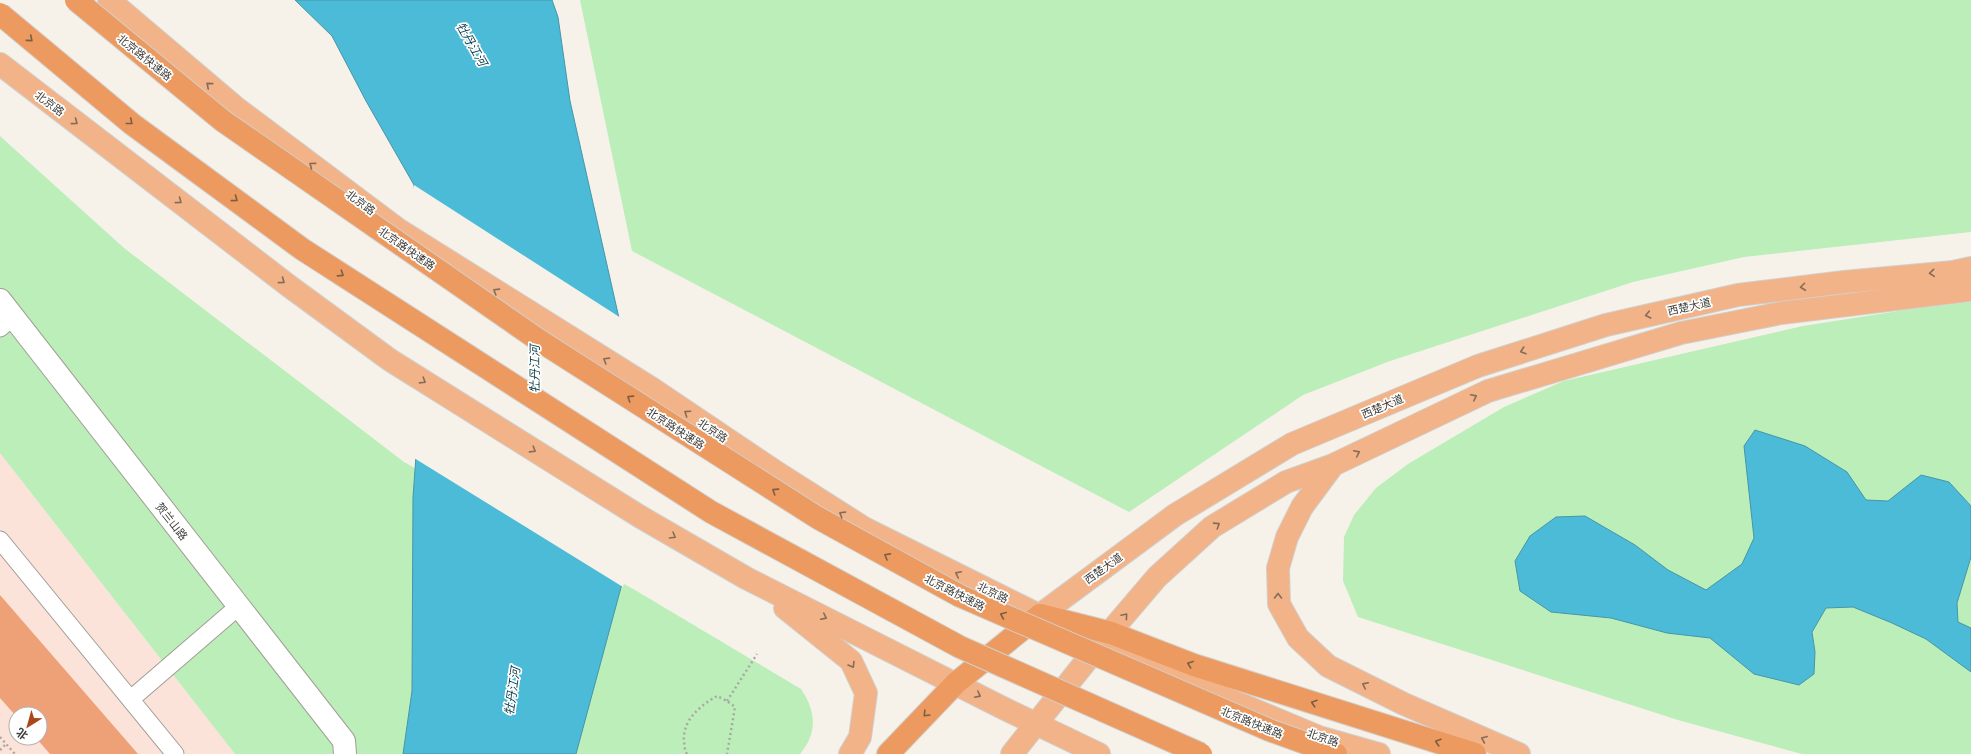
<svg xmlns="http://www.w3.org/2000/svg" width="1971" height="754" font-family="Lato,'Noto Sans SC',sans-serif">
	<rect width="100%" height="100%" fill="#f6f2ea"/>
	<path fill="#fbe3d9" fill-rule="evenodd" d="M 0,453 L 235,754 L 0,754 ZM 16,714 L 40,714 L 40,738 L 16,738 Z"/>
	<path fill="#bbeeb8" d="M 580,0 L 1971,0 L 1971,232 L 1744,257 L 1633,282 L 1390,361 L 1303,395 L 1129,512 L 632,251 Z
		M 0,136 L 124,248 L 404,462 L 635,590 L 801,689 C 816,711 818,733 800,754 L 235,754 L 0,453 Z
		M 1971,302 L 1971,754 L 1802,754 L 1678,720 L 1358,617 L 1343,581 L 1344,537 L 1354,515 L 1376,488 L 1408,464 L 1504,407 L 1564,381 L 1803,326 L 1911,309 Z"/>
	<path fill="#4bbbd8" stroke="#4795a8" d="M 295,0 L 552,0 L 558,17 L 570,101 L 621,327 L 626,569 L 576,754 L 403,754 L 412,691 L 413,497 L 427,305 L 414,185 L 366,101 L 332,36 Z
		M 1755,430 L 1805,446 L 1847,472 L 1866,500 L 1888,501 L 1921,475 L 1949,482 L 1971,506 L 1971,557 L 1957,603 L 1958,622 L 1971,628 L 1971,672 L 1926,639 L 1892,623 L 1853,607 L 1826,608 L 1812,632 L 1815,652 L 1814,674 L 1799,685 L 1754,674 L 1710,638 L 1667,633 L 1611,618 L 1551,612 L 1520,591 L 1515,561 L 1530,536 L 1556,517 L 1585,516 L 1635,545 L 1668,570 L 1706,590 L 1742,564 L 1754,538 L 1744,446 Z"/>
	<path fill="#f6f2ea" d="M 414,185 L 621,318 L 623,327 L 628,569 L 623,587 L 414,458 L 425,305 L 413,197 Z"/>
	<path fill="#eea077" d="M 0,595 L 138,754 L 50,754 L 36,738 L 40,738 L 40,714 L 16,714 L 16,716 L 0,698 Z"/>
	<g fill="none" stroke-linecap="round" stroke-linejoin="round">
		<defs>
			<path id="service" d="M 0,328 L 13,317
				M 0,540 L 175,754
				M 131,699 L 239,606"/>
			<path id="tertiary" d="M 0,300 L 344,741 L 345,754"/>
			<path id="primary" d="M 109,0 L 235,107 L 399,230 L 651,388 L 773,470 L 864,528 L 1099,645 L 1319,737 L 1379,754
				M 0,64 L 289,286 L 390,360 L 639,516 L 746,578 L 1003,708 L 1099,754
				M 1333,465 L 1302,507 L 1287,537 L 1278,568 L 1279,604 L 1298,638 L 1328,666 L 1404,704 L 1519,754
				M 785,608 L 851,661 L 866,693 L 860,737 L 850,754
				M 1040,615 L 1175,515 L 1292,444 L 1478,366 L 1606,325 L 1738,295 L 1844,282 L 1953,272 L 1971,268
				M 1012,754 L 1099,645 L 1157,577 L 1212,527 L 1286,482 L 1333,465 L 1488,391 L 1681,333 L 1781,313 L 1971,290"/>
			<path id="trunk" d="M 888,754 L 956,683 L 1040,615 L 1111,633 L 1194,665 L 1475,754"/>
		</defs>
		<use href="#service" stroke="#a19e96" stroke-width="19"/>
		<use href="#tertiary" stroke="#a19e96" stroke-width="24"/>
		<use href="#primary" stroke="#d1d0cf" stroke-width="24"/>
		<use href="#trunk" stroke="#d1d0cf" stroke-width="24"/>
		<path stroke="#aba8a2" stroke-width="2.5" stroke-dasharray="2 3" stroke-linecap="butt" d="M 727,701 L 757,654
			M 0,737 L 15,754
			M 0,750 L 6,744
			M 687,754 C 684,750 685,746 684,742 C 682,720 700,706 717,696 L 727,701 L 735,707 L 727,754"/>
		<use href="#service" stroke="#fff" stroke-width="17"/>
		<use href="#tertiary" stroke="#fff" stroke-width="22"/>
		<use href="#primary" stroke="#f1b387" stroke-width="22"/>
		<use href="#trunk" stroke="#ec9a5f" stroke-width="22"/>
		<defs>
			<path id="trunk-bridge" d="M 76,0 L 223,121 L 540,341 L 818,518 L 960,596 L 1269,730 L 1336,754
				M 0,14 L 132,124 L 302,249 L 711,512 L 960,647 L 1201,754"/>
		</defs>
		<use href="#trunk-bridge" stroke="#d1d0cf" stroke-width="24" stroke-linecap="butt"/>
		<use href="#trunk-bridge" stroke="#ec9a5f" stroke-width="22"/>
	</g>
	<defs><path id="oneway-chevron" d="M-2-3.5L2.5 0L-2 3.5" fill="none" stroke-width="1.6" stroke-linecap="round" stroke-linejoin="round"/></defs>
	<g stroke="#7b5e46">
		<use href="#oneway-chevron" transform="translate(30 39) rotate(40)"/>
		<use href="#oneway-chevron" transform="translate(130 122) rotate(39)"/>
		<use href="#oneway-chevron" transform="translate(235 199) rotate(36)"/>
		<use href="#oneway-chevron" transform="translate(341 274) rotate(33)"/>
		<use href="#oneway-chevron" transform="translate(630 398) rotate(-147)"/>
		<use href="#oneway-chevron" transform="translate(775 491) rotate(-147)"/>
		<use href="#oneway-chevron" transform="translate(887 556) rotate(-151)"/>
		<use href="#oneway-chevron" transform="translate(1003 615) rotate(-157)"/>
		<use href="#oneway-chevron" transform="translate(1190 664) rotate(-160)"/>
		<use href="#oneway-chevron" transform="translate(1314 703) rotate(-162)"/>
		<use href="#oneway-chevron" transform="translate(926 714) rotate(134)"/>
		<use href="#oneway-chevron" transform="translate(1438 742) rotate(-162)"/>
	</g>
	<g stroke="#866c58">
		<use href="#oneway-chevron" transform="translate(209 85) rotate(-140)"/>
		<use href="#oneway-chevron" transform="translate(75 122) rotate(37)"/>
		<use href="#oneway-chevron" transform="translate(312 165) rotate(-143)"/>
		<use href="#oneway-chevron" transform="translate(179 201) rotate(37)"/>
		<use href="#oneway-chevron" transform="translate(1932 273) rotate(175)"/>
		<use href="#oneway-chevron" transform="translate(282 281) rotate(37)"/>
		<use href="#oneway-chevron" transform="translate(1803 287) rotate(173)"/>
		<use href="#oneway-chevron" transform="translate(496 291) rotate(-148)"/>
		<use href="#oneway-chevron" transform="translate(1648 315) rotate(167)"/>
		<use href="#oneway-chevron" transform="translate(1523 351) rotate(162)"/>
		<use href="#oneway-chevron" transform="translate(606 360) rotate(-148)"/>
		<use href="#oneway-chevron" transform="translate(423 381) rotate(32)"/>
		<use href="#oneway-chevron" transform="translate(1474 397) rotate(-26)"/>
		<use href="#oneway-chevron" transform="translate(687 413) rotate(-146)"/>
		<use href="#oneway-chevron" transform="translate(533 450) rotate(32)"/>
		<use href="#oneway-chevron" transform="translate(1357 453) rotate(-26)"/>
		<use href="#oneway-chevron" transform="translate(842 514) rotate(-148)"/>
		<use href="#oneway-chevron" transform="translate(1217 525) rotate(-33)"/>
		<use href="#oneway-chevron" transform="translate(673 536) rotate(30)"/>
		<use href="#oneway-chevron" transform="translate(958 574) rotate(-154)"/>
		<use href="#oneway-chevron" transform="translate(1278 596) rotate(-90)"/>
		<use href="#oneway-chevron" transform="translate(1125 616) rotate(-50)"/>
		<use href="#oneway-chevron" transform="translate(824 617) rotate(26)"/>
		<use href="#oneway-chevron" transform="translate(852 665) rotate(59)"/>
		<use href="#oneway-chevron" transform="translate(1365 685) rotate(-154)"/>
		<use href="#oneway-chevron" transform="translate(978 695) rotate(27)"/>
		<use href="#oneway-chevron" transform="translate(1484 739) rotate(-157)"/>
	</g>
	<g text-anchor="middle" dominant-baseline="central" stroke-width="3.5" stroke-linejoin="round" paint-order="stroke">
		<g font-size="11" fill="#3e3d39" stroke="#fff">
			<text transform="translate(145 57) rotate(39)">北京路快速路</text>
			<text transform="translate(50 103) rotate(37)">北京路</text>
			<text transform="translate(361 202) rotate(37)">北京路</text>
			<text transform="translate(407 248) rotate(35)">北京路快速路</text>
			<text transform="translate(1689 306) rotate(-13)">西楚大道</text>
			<text transform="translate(1382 406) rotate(-23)">西楚大道</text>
			<text transform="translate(676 428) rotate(33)">北京路快速路</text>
			<text transform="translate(713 430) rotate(34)">北京路</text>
			<text transform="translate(172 521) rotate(52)">贺兰山路</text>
			<text transform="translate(1103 568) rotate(-36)">西楚大道</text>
			<text transform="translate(955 592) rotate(27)">北京路快速路</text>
			<text transform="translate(993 592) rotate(26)">北京路</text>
			<text transform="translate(1252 722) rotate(22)">北京路快速路</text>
			<text transform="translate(1323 737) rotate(19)">北京路</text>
		</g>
		<g font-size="12" font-style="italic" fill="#083d49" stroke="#fff">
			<text transform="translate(472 44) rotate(60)">牡丹江河</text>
			<text transform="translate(534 369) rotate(-90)">牡丹江河</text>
			<text transform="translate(512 691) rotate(-82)">牡丹江河</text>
		</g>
	</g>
	<g transform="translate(28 726) rotate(217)"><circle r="19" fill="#ffffff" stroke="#b2b1b0"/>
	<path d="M0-3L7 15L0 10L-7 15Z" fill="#ac471c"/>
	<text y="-6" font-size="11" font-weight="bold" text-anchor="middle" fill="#3e3d39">北</text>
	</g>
</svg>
